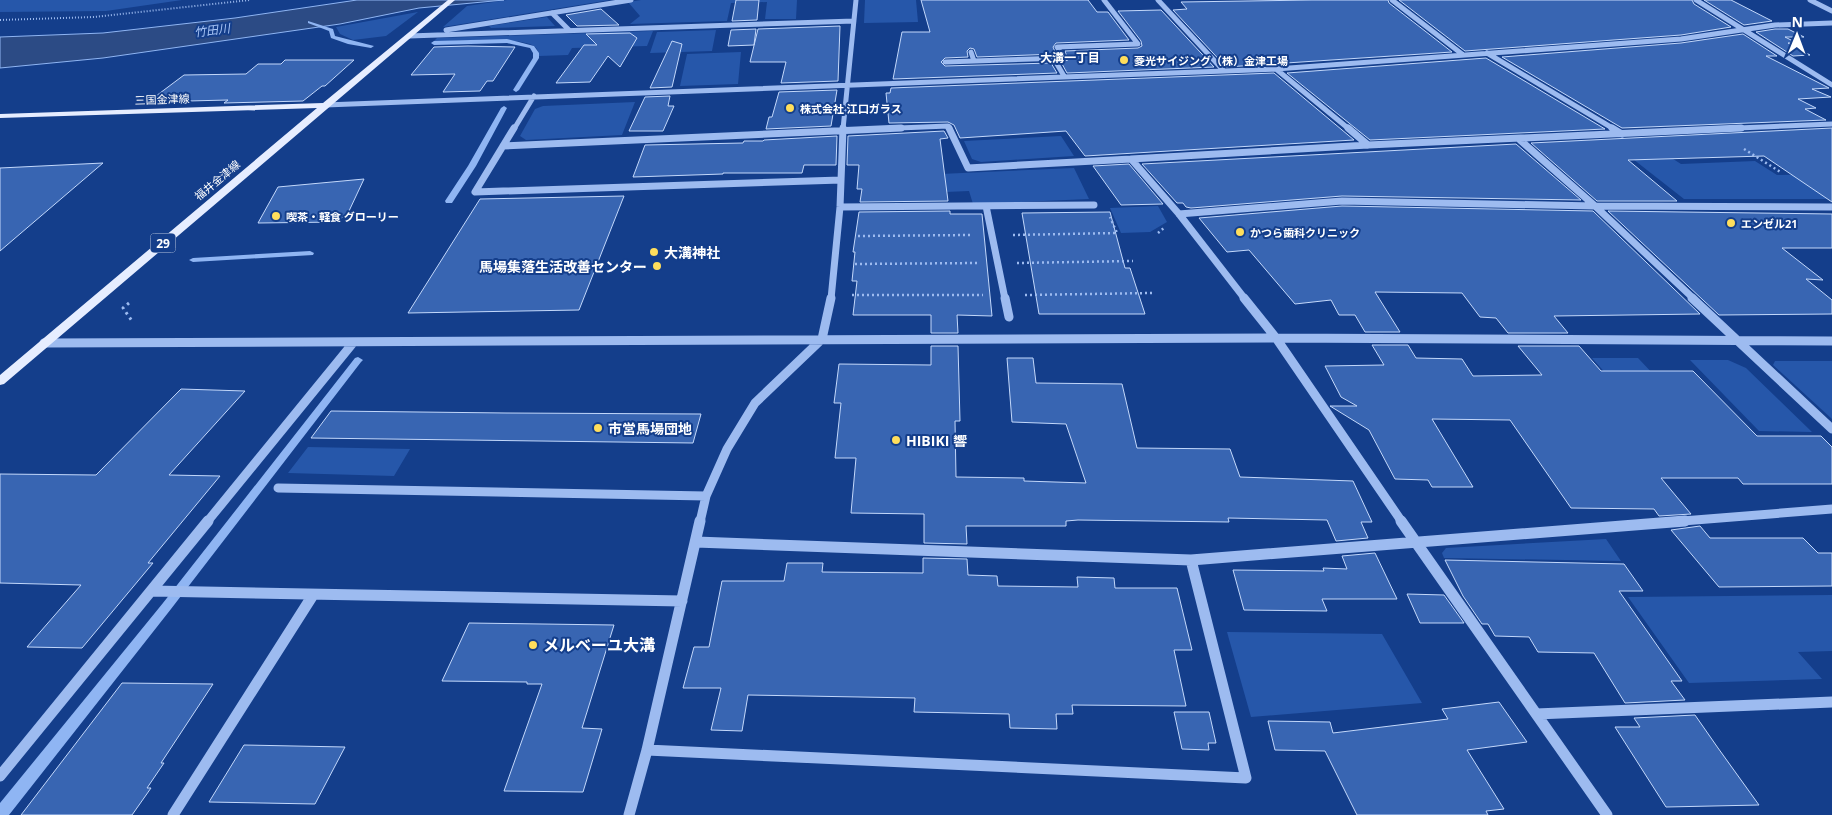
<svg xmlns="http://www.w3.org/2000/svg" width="1832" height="815" font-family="'Open Sans','Noto Sans JP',sans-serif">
	<rect width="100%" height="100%" fill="#143e8b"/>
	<path fill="#2657aa" d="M 0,0 L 182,0 L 106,11 L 0,12 Z
		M 507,0 L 610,0 L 443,27 L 467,6 Z
		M 641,0 L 797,0 L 796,19 L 765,19 L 767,2 L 731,3 L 727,21 L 630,24 L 640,16 L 628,2 Z
		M 865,0 L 916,0 L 918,22 L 864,23 Z
		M 418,12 L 386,36 L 353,40 L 340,34 L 336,27 Z
		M 547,17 L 555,26 L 491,28 L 489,26 Z
		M 716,30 L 712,51 L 650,53 L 657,32 Z
		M 653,31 L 647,46 L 572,48 L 568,55 L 539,56 C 538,52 538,49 534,46 C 519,36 454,41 433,42 L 437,38 Z
		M 741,52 L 738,84 L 680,86 L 687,54 Z
		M 635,102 L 622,135 L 526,140 L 520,136 L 535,109 L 543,106 Z
		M 1061,136 L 1074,156 L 981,162 L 972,159 L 964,141 Z
		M 1610,141 L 1645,141 L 1681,164 L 1755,161 L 1777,175 L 1832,174 L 1832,199 L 1684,199 Z
		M 1074,168 L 1089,199 L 973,204 L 969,191 L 922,193 L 918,175 Z
		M 1158,206 L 1167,222 L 1150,232 L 1121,233 L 1110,208 Z
		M 1592,358 L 1638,358 L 1707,431 L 1657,431 Z
		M 1690,360 L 1728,360 L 1746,368 L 1812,432 L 1759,431 Z
		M 1775,361 L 1832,361 L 1832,419 L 1773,365 Z
		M 308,447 L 410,449 L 394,476 L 288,473 Z
		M 1606,539 L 1621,561 L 1444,558 L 1442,553 L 1446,548 Z
		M 1832,595 L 1832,651 L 1798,652 L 1822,679 L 1689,683 L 1628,597 Z
		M 1227,632 L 1382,634 L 1422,703 L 1251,717 Z"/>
	<path fill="#2c4b85" stroke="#8fb5f3" d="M 357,0 L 504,0 L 419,8 L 340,24 L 103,58 L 0,68 L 0,37 L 103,33 L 235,18 Z"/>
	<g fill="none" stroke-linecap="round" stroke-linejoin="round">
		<path fill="#8fb5f3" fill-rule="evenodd" d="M 308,21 L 333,29 L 335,36 L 374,46 L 371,48 L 348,44 L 331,38 L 329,31 L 308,23 Z
			M 507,39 L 534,46 L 539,53 L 539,58 L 519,90 L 516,92 L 513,90 L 533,58 L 533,53 L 530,48 L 507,43 L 434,45 L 431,43 L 434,41 Z
			M 504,106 L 507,108 L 476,166 L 452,203 L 446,203 L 445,201 L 468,166 L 501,108 Z
			M 310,251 L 314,253 L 313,255 L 193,262 L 189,260 L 193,258 Z
			M 358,357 L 363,360 L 361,362 L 171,609 L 9,815 L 0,815 L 0,803 L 163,603 L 355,358 Z"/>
	</g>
	<path fill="#3865b2" stroke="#c3d8fb" d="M 736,0 L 759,0 L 757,20 L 732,21 Z
		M 921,0 L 1088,0 L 1097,12 L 1108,12 L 1129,40 L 1056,43 L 1053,47 L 1056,54 L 977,57 L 974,49 L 970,48 L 967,51 L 968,57 L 945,58 L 941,62 L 945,66 L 1051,63 L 1057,73 L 893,79 L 902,32 L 930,32 Z
		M 1312,0 L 1388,0 L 1389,3 L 1452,52 L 1226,67 L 1173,10 L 1187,9 L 1181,2 Z
		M 1399,0 L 1692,0 L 1694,4 L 1731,27 L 1681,35 L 1465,51 Z
		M 1704,0 L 1731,0 L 1772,21 L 1744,25 Z
		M 601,9 L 619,25 L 577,26 L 566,15 Z
		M 1161,10 L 1214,67 L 1067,73 L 1061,62 L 1068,60 L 1065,51 L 1138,48 L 1142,46 L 1141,41 L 1118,11 Z
		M 840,26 L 838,81 L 781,83 L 786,62 L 750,62 L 758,29 Z
		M 756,29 L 754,45 L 728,46 L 731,30 Z
		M 1775,29 L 1788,29 L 1804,37 L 1785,37 L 1797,43 L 1788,43 L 1810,55 L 1793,56 L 1756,32 Z
		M 630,33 L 637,38 L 620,67 L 608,56 L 590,82 L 556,83 L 584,45 L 597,45 L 586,34 Z
		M 1743,34 L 1777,56 L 1766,56 L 1829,88 L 1812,89 L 1831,97 L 1798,99 L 1816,108 L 1805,109 L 1826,120 L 1622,128 L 1502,57 L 1681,43 Z
		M 672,41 L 682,44 L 672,87 L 650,88 Z
		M 468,46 L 515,47 L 493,81 L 487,81 L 480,91 L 443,92 L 455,74 L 411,75 L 434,47 Z
		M 1486,58 L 1605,129 L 1370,140 L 1287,73 Z
		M 285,60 L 354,60 L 325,86 L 322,86 L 303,101 L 224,103 L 228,100 L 148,102 L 184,75 L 246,74 L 258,64 L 281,64 Z
		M 1274,73 L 1354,140 L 1085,156 L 1066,131 L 960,138 L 954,125 L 948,122 L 889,123 L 886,93 L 890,93 L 891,88 Z
		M 837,90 L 831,126 L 766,129 L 769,117 L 772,117 L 779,92 Z
		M 670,96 L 668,106 L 674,106 L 663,131 L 629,131 L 645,97 Z
		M 1832,128 L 1832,202 L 1764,156 L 1628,160 L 1677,201 L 1597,201 L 1531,143 Z
		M 944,131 L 948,138 L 940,139 L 948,201 L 860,202 L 862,189 L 857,189 L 859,165 L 847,165 L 848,136 Z
		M 837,136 L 836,165 L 804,165 L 802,173 L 723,173 L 723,174 L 633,177 L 645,145 L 743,143 L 744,141 L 763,141 L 764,140 Z
		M 1516,144 L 1581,200 L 1342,196 L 1191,208 L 1186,207 L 1183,203 L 1177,203 L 1142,164 Z
		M 103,163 L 0,251 L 0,168 Z
		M 1129,164 L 1163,204 L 1121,205 L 1093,166 Z
		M 364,179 L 349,211 L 338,222 L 258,223 L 278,187 Z
		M 624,196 L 579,310 L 408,313 L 480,199 Z
		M 1342,206 L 1593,211 L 1700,314 L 1554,316 L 1568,333 L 1508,333 L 1496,318 L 1480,317 L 1462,293 L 1375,292 L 1400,332 L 1365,332 L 1355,315 L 1339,315 L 1331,300 L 1295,304 L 1249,250 L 1227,252 L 1199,218 Z
		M 950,211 L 950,214 L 982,214 L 992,316 L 957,315 L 958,333 L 931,333 L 931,315 L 853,315 L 857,281 L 852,281 L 855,252 L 853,252 L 859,212 Z
		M 1608,211 L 1832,214 L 1832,248 L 1782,248 L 1823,280 L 1806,279 L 1832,300 L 1832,314 L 1719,315 Z
		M 1110,212 L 1125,268 L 1130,268 L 1145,314 L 1039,314 L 1022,213 Z
		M 1372,345 L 1408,345 L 1416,358 L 1462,359 L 1473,376 L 1542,375 L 1518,346 L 1579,346 L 1601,371 L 1693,371 L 1757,436 L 1821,436 L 1832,447 L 1832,484 L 1743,484 L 1738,478 L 1661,478 L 1691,514 L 1659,516 L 1654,509 L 1571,508 L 1510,420 L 1432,419 L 1473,487 L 1432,487 L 1428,480 L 1395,479 L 1369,430 L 1330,406 L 1357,406 L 1341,397 L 1325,366 L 1384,365 Z
		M 931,346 L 958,346 L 960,421 L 955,421 L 956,477 L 1024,478 L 1024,481 L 1086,483 L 1066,424 L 1012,422 L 1007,358 L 1033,358 L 1036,383 L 1122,384 L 1137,448 L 1230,449 L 1240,477 L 1353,481 L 1372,522 L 1361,522 L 1368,538 L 1336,541 L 1327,520 L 1228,518 L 1229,522 L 1078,520 L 1066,521 L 1066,526 L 966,526 L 967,544 L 924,543 L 924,514 L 851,513 L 856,458 L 835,458 L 841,403 L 834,403 L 839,364 L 931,365 Z
		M 181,389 L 245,391 L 169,475 L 220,476 L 148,563 L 153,563 L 82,648 L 27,647 L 81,585 L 0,583 L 0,474 L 96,475 Z
		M 331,411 L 506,413 L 701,414 L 693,443 L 311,438 Z
		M 1700,526 L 1710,538 L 1803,538 L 1818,553 L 1832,553 L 1832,586 L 1719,587 L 1671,530 Z
		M 1375,553 L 1397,599 L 1322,599 L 1327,611 L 1244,610 L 1233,570 L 1324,571 L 1323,568 L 1347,569 L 1342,556 Z
		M 923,558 L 967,559 L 968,575 L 997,576 L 998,586 L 1078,587 L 1077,577 L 1114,578 L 1115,588 L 1177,588 L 1192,650 L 1174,650 L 1186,706 L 1072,705 L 1073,714 L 1056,714 L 1057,729 L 1010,728 L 1009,714 L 914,712 L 915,698 L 748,695 L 742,731 L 711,730 L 721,688 L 683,688 L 694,647 L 709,647 L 722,581 L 784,581 L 787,563 L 823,563 L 822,572 L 923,573 Z
		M 1445,560 L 1624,564 L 1643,591 L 1619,591 L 1682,681 L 1671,681 L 1685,700 L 1625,703 L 1594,653 L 1538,652 L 1529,637 L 1495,636 L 1488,624 L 1482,624 L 1463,596 Z
		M 1407,594 L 1444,595 L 1464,623 L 1420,623 Z
		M 469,623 L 614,625 L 582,728 L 602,729 L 583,792 L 504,791 L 542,684 L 527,684 L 527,682 L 442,681 Z
		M 122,683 L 213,684 L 161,763 L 164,763 L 147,788 L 151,788 L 132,815 L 21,815 Z
		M 1499,702 L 1527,742 L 1467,750 L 1504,809 L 1486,811 L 1488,815 L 1357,815 L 1325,751 L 1275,750 L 1268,721 L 1330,722 L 1333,733 L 1448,719 L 1442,709 Z
		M 1174,712 L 1209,712 L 1216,743 L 1208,743 L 1209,750 L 1182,749 Z
		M 1695,715 L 1718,748 L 1759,805 L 1666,807 L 1615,727 L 1640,727 L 1634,718 Z
		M 244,745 L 345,747 L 315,804 L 209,802 Z"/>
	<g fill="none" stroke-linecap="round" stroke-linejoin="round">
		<path stroke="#9dbbf0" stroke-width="2" stroke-dasharray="1 2" stroke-linecap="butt" d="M 0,20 L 94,17 L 250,0"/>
		<path stroke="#9dbbf0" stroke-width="2.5" stroke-dasharray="2 3" stroke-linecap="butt" d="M 1744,149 L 1782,173
			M 1158,233 L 1165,227
			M 1013,235 L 1117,233 L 1110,217
			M 858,236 L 972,235
			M 1017,263 L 1133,261
			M 855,264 L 979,263
			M 852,295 L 983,295
			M 1025,295 L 1152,293"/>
		<path stroke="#9dbbf0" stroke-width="3" stroke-dasharray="2.5 4" stroke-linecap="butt" d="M 129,303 L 123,308 L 132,321"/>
		<path stroke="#9dbbf0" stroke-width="5" d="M 1158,0 L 1223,70
			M 1392,0 L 1462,54
			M 1696,0 L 1832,85
			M 1810,0 L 1832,11
			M 552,13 L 569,30
			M 446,30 L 631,0
			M 409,36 L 854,21
			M 971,52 L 974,61 L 1064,58 L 1057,47 L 1138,44 L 1104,0
			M 1487,53 L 1614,129
			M 1054,59 L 1064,76
			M 945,62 L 974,61
			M 1276,69 L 1349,129
			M 325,105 L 1276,69 L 1681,39 L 1775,25 L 1832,23
			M 514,129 L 534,96
			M 843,129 L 856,0
			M 874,129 L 948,126 L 950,129
			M 1714,129 L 1832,124"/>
		<path stroke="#9dbbf0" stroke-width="7" d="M 514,128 L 475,192 L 841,180
			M 949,128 L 968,168 L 1131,159
			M 1348,128 L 1368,145
			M 1612,128 L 1622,134
			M 1520,140 L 1595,206 L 1694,299
			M 503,146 L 901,128
			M 986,206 L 1005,299
			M 840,207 L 1094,205
			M 1179,214 L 1342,201 L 1595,206 L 1832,207
			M 831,299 L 840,207 L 843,128
			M 1245,299 L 1179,214 L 1131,159 L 1368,145 L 1741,128"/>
		<path stroke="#9dbbf0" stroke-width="9" d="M 1005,298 L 1009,317
			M 1244,298 L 1276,338 L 1402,522
			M 1692,298 L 1832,429
			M 44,343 L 1276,338 L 1832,341
			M 278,488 L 706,496
			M 207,522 L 353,343
			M 700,522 L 706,496 L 727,449 L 755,403 L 822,339 L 831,298
			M 1670,522 L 1832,509"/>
		<path stroke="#9dbbf0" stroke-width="11" d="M 1401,521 L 1607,815
			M 696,542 L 1191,560 L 1685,521
			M 152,591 L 682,601
			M 1536,714 L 1832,702
			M 647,750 L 1246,778 L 1191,560
			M 0,776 L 208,521
			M 173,815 L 313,595
			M 629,815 L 647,750 L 700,521"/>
		<path fill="#e6edff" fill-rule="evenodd" d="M 448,0 L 455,0 L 4,384 L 0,385 L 0,375 L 317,108 L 0,118 L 0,114 L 323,103 Z"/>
	</g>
	<g fill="#ffde5c" stroke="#143e8b" stroke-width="2">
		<circle cx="1124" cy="60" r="5"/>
		<circle cx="790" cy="108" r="5"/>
		<circle cx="276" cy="216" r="5"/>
		<circle cx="1731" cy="223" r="5"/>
		<circle cx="1240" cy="232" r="5"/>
		<circle cx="654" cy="252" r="5"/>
		<circle cx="657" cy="266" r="5"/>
		<circle cx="598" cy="428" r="5"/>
		<circle cx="896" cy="440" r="5"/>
		<circle cx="533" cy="645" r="5"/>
	</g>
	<g text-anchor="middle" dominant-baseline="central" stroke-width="4" stroke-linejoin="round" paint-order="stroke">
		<g font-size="11" font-weight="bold" fill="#fff" stroke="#143e8b" text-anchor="start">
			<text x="1134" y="60">菱光サイジング（株）金津工場</text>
			<text x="800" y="108">株式会社 江口ガラス</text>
			<text x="286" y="216">喫茶・軽食 グローリー</text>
			<text x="1741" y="223">エンゼル21</text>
			<text x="1250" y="232">かつら歯科クリニック</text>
		</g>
		<g font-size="11" fill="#fff" stroke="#143e8b">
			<text transform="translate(162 99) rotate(-2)">三国金津線</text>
			<text transform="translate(217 180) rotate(-40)">福井金津線</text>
		</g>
		<g font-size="12" font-style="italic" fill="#a9c6f7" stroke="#143e8b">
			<text transform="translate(212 30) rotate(-7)">竹田川</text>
		</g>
		<g font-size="12" font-weight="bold" fill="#fff" stroke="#143e8b">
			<text x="1070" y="57">大溝一丁目</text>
		</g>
		<rect fill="#143e8b" stroke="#b8c5dc" stroke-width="1" x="150.5" y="233.5" width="25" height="19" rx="4"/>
		<g font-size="12" font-weight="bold" fill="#fff">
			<text x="163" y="243">29</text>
		</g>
		<g font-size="14" font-weight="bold" fill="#fff" stroke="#143e8b" text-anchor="start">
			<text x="664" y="252">大溝神社</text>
			<text x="647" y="266" text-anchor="end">馬場集落生活改善センター</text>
			<text x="608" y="428">市営馬場団地</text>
			<text x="906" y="440">HIBIKI 響</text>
		</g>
		<g font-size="16" font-weight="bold" fill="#fff" stroke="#143e8b" text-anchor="start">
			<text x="543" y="645">メルベーユ大溝</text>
		</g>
	</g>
	<g transform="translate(1797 35) rotate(1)" stroke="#143e8b" stroke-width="4" paint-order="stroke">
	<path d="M0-4L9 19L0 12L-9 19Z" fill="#ffffff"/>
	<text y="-8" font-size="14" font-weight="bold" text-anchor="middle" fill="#ffffff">N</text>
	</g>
</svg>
